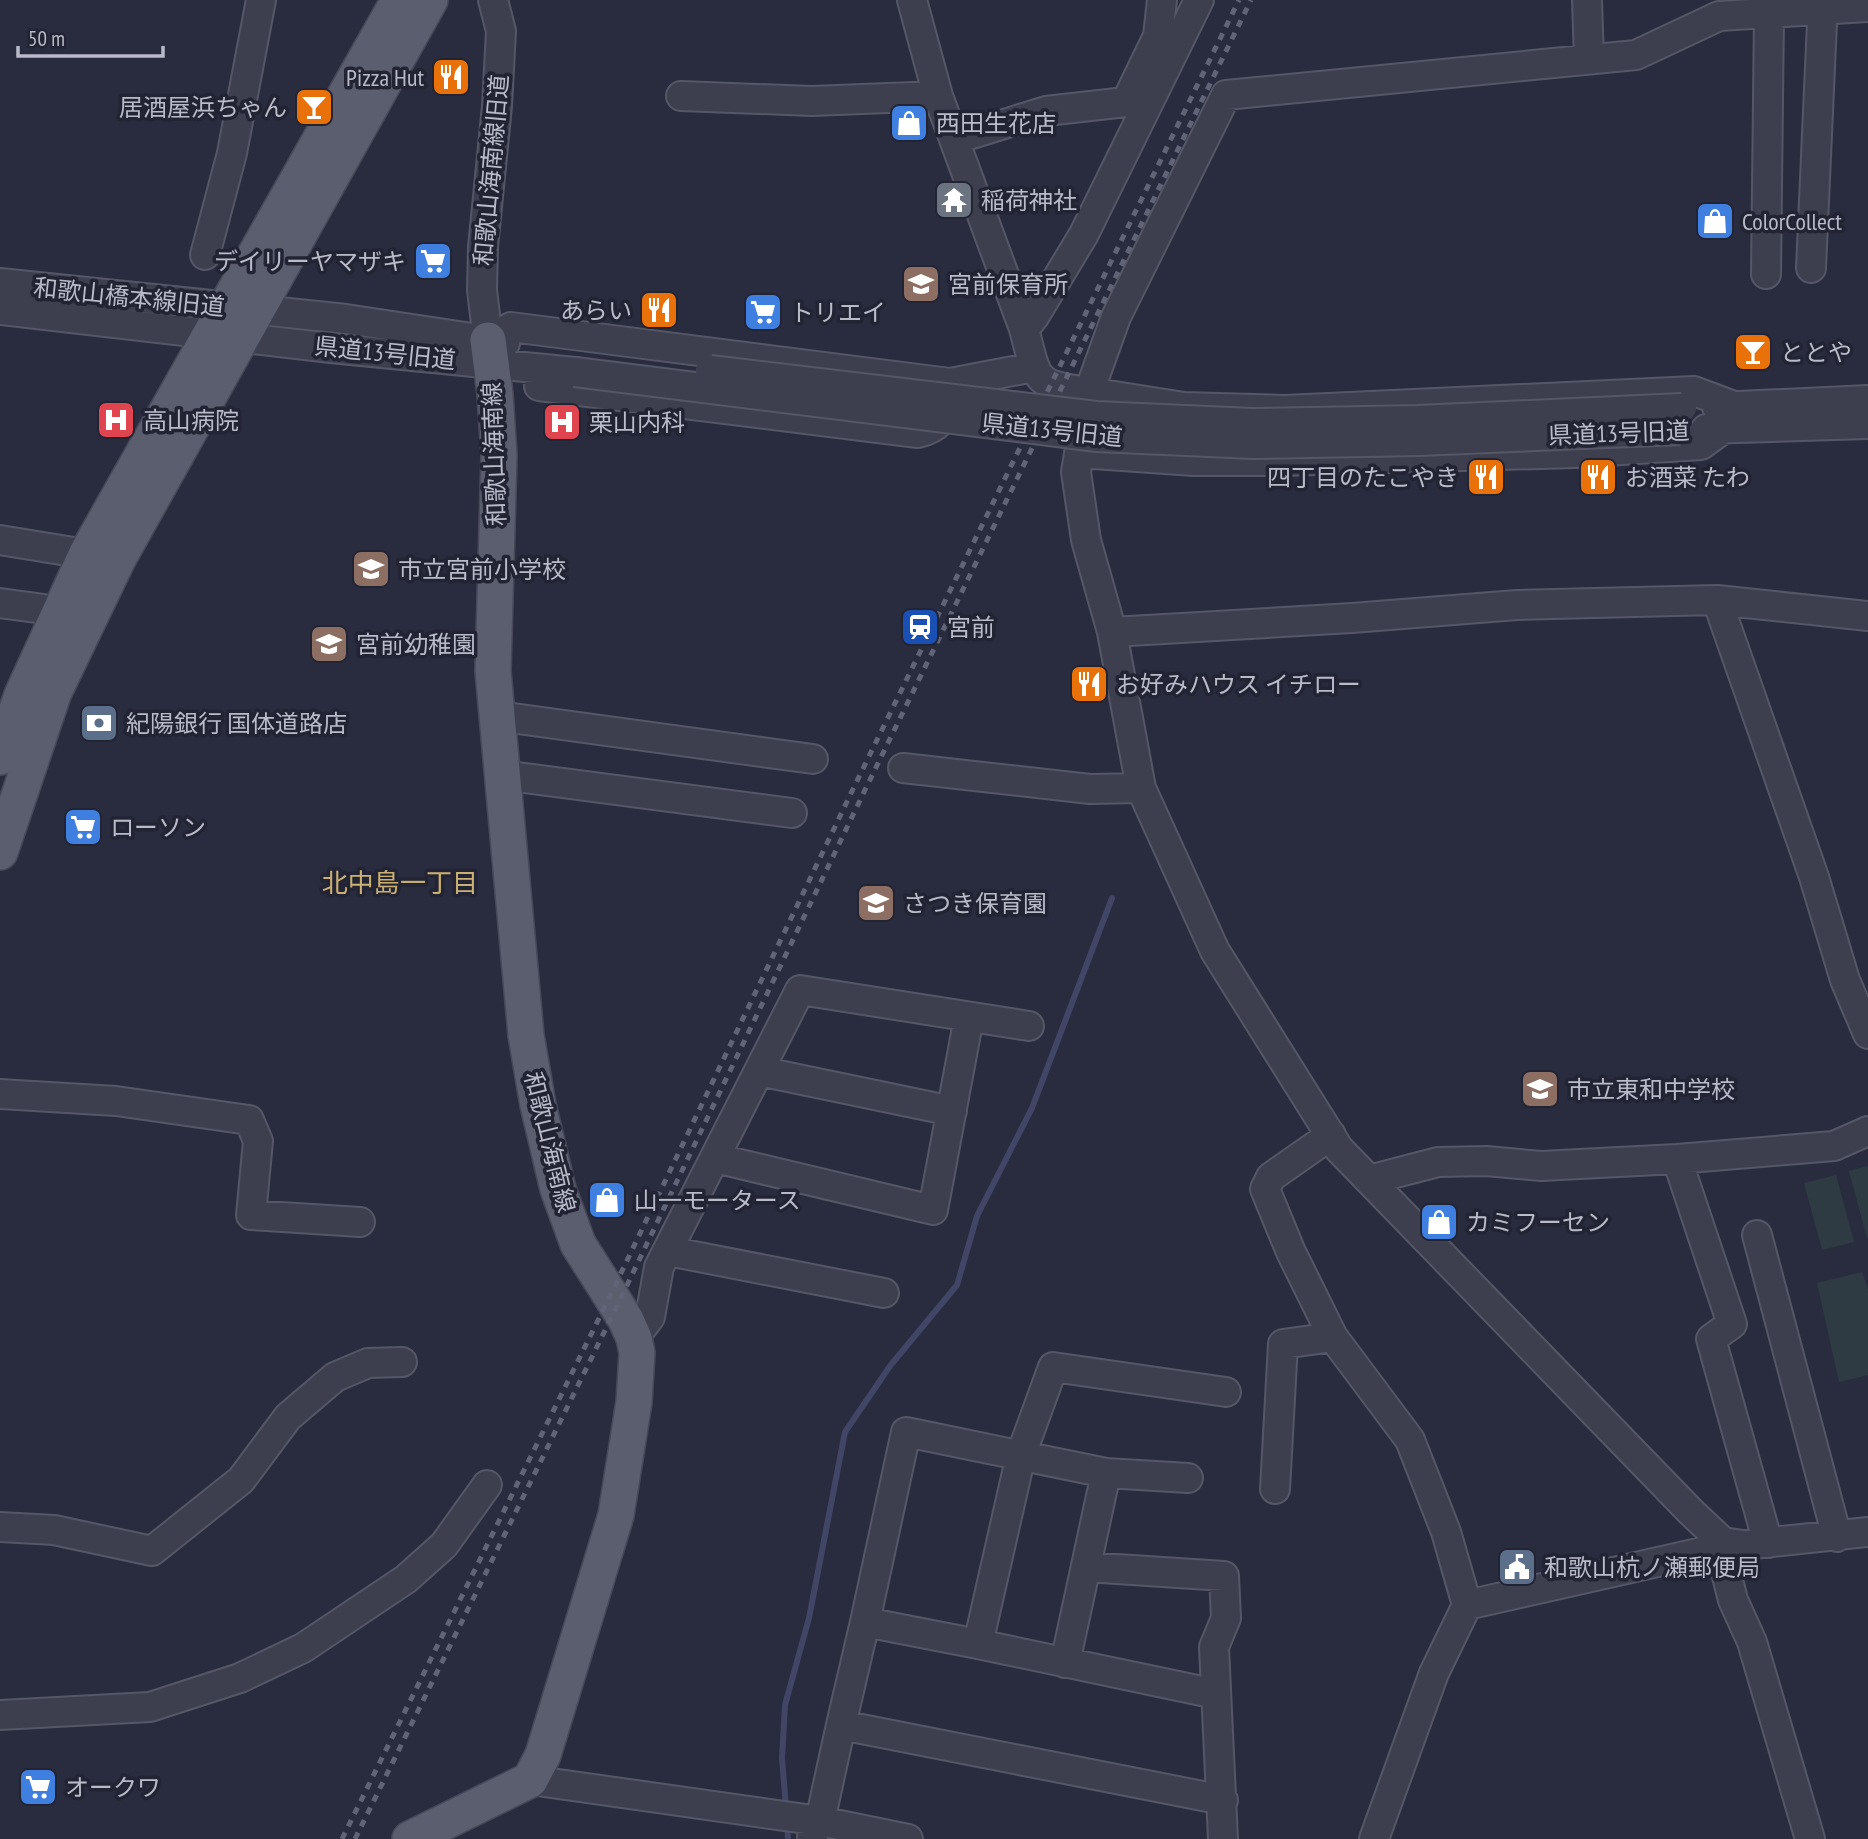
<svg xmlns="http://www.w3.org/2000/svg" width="1868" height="1839" font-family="'PT Sans Narrow','Noto Sans JP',sans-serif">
	<rect width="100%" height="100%" fill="#292c3e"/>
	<path fill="#2e3b43" d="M 1868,1166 L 1868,1238 L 1867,1238 L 1849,1171 Z
		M 1836,1175 L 1854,1242 L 1822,1250 L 1804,1183 Z
		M 1862,1272 L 1868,1289 L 1868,1375 L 1839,1382 L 1817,1283 Z"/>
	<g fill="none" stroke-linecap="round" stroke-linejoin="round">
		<path stroke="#414666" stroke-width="6" d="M 786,1808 L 782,1758 L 785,1705 L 809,1618 L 845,1432 L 890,1366 L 957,1285 L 977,1216 L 1032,1108 L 1112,898
			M 787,1822 L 788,1839"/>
		<defs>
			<path id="minor" d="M 493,0 L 501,31 L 497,106 L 483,247 L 482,290 L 488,340 L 511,327 L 950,383 L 1034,367
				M 912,0 L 938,96 L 1024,329 C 1038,381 1033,385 1089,392 L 1076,472 L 1086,540 L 1112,632 L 1141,788 L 1215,951 L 1339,1149 L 1691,1512 L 1723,1542 L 1743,1545 L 1868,1532
				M 1587,0 L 1589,59
				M 681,96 L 812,101 L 938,96
				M 956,139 L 1046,111 L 1126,102 L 1158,36 L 1162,0
				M 205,255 L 232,153 L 261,0
				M 1811,268 L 1823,0
				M 1766,274 L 1769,14
				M 0,283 L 346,319 L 505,343
				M 0,310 L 331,348 L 575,372
				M 1024,329 L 1034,317 L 1084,234 L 1199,0
				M 539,386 L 918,433 C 938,428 945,420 948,400
				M 1734,406 L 1694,391 L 1285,410 L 1184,407 L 1089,392 L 1116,317 L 1226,95 L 1636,55 L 1719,16 L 1868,7
				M 1717,407 L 1868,400
				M 1706,429 L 1868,424
				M 1079,453 L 1194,461 L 1284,461 L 1575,453 L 1701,445 L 1723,429
				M 0,540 L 104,557
				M 1717,600 L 1814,877 L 1845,980 L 1868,1034
				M 0,603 L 59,611
				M 1112,632 L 1352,618 L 1517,605 L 1717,600 L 1868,616
				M 497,716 L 813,759
				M 903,768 L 1090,789 L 1141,788
				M 502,775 L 792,813
				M 759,1071 L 952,1111
				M 0,1094 L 116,1101 L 249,1120 L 258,1141 L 251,1215 L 360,1222
				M 1331,1135 L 1271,1177 L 1265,1189 L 1291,1252 L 1333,1337 L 1410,1440 L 1446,1532 L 1467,1605 L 1434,1673 L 1374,1839
				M 715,1158 L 933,1210 L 969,1017
				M 1677,1159 L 1732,1324 L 1711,1339 L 1768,1543
				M 1369,1180 L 1438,1162 L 1486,1161 L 1541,1166 L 1677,1159 L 1834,1146 L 1868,1131
				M 1757,1235 L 1837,1537
				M 668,1251 L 884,1293
				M 634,1338 L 650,1317 L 659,1267 L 800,990 L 1029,1026
				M 1275,1489 L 1283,1344 L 1333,1337
				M 0,1527 L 54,1530 L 152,1551 L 241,1480 L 288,1417 L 335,1377 L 368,1363 L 402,1362
				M 1720,1548 L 1733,1600 L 1752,1642 L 1810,1839
				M 1086,1567 L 1224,1576 L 1226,1618 L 1214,1647 L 1223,1839
				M 1467,1605 L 1720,1548 L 1723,1542
				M 865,1622 L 906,1432 L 1106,1473
				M 978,1644 L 865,1622 L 841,1725 L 1223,1800
				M 1065,1663 L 1106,1473 L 1188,1478
				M 1216,1694 L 978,1644 L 1021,1455 L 1053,1367 L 1226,1392
				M 0,1715 L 150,1707 L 240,1678 L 303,1648 L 406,1579 L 444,1545 L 487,1485
				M 530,1780 L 820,1821 L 908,1839
				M 812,1836 L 820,1821 L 841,1725"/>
			<path id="major" d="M 0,757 L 22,695 L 87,553 L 399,0
				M 0,852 L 54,692 L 118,559 L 430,0
				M 410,1839 L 530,1780 L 543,1755 L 616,1515 L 634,1402 L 637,1353 L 634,1338 L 626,1320 L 578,1244 L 558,1189 L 538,1105 L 526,1035 L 493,671 L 499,455 L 495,394 L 488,340"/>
		</defs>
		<use href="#minor" stroke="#555766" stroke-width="32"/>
		<use href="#major" stroke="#464858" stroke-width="38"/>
		<use href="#minor" stroke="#3d3f4f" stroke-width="28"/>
		<use href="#major" stroke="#5b5e6e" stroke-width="35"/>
		<path stroke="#616477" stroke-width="5" stroke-dasharray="7 7" stroke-linecap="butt" d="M 342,1839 L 610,1296 L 854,787 L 1239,0
			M 355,1839 L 617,1306 L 864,792 L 1251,0"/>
		<defs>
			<path id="minor-bridge" d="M 710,370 L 1096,416 L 1252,423 L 1418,420 L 1682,408
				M 575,372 L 1097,437 L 1253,444 L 1419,441 L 1680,430"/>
		</defs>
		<use href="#minor-bridge" stroke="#555766" stroke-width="32" stroke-linecap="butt"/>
		<use href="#minor-bridge" stroke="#3d3f4f" stroke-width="28"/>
	</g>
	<defs>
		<symbol id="restaurant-square" viewBox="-11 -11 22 22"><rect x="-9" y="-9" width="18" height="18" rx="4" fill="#e8710a" stroke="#222434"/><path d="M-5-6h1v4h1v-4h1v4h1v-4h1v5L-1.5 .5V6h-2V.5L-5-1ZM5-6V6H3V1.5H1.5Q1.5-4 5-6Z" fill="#fff"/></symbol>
		<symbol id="bar-square" viewBox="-11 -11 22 22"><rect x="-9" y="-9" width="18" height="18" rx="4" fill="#e8710a" stroke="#222434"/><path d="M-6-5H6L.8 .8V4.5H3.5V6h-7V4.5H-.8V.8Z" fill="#fff"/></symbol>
		<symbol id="shop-square" viewBox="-11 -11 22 22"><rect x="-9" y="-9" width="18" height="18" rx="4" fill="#3f7fe0" stroke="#222434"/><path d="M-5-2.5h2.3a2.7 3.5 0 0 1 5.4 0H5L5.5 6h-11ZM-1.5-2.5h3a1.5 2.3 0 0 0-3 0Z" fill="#fff"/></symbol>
		<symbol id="temple-square" viewBox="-11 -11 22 22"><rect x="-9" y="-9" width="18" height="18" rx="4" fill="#6b7280" stroke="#222434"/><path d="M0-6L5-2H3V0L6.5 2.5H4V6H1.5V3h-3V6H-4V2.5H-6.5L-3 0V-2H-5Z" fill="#fff"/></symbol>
		<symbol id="supermarket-square" viewBox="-11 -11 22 22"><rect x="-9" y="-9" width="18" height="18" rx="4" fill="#3f7fe0" stroke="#222434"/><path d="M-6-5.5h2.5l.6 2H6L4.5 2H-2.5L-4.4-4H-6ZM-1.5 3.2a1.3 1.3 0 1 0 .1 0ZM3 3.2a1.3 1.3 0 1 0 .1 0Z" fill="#fff"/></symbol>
		<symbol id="school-square" viewBox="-11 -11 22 22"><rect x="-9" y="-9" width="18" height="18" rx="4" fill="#8d6e63" stroke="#222434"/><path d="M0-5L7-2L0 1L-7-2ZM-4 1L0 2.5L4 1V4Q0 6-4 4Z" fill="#fff"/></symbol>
		<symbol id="hospital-square" viewBox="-11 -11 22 22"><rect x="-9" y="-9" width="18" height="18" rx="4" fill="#e0444e" stroke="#222434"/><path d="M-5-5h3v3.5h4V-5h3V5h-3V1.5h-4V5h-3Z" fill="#fff"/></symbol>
		<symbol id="station-square" viewBox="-11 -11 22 22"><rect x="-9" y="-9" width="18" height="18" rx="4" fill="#1a4fb4" stroke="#222434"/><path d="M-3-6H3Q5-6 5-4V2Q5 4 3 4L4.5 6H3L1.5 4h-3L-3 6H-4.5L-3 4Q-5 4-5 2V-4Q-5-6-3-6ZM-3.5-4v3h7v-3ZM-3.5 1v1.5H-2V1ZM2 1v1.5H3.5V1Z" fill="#fff"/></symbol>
		<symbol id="bank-square" viewBox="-11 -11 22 22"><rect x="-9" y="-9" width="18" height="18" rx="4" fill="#5c6f8a" stroke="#222434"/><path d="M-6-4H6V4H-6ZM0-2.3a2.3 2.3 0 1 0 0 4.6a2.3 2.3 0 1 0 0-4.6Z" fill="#fff"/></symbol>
		<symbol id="civic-square" viewBox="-11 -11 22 22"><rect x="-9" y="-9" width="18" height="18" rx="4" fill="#5c6f8a" stroke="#222434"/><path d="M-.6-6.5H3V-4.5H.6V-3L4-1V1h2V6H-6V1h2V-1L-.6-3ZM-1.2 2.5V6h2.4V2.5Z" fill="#fff"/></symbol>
	</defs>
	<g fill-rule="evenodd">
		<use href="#restaurant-square" x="429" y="55" width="44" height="44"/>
		<use href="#bar-square" x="292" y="85" width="44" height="44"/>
		<use href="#shop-square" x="887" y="101" width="44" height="44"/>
		<use href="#temple-square" x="932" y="178" width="44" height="44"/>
		<use href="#shop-square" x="1693" y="199" width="44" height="44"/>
		<use href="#supermarket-square" x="411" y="239" width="44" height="44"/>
		<use href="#school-square" x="899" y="262" width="44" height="44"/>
		<use href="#restaurant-square" x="637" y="288" width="44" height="44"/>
		<use href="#supermarket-square" x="741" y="290" width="44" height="44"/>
		<use href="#bar-square" x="1731" y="330" width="44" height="44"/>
		<use href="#hospital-square" x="94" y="398" width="44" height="44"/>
		<use href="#hospital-square" x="540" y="400" width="44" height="44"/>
		<use href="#restaurant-square" x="1464" y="455" width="44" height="44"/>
		<use href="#restaurant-square" x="1576" y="455" width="44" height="44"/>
		<use href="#school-square" x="349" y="547" width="44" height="44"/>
		<use href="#station-square" x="898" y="605" width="44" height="44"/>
		<use href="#school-square" x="307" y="622" width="44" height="44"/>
		<use href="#restaurant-square" x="1067" y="662" width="44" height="44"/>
		<use href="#bank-square" x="77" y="701" width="44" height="44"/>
		<use href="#supermarket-square" x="61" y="805" width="44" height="44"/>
		<use href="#school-square" x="854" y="881" width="44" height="44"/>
		<use href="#school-square" x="1518" y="1067" width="44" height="44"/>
		<use href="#shop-square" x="585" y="1178" width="44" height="44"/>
		<use href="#shop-square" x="1417" y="1200" width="44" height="44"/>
		<use href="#civic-square" x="1495" y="1545" width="44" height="44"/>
		<use href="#supermarket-square" x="16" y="1765" width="44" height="44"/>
	</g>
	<g text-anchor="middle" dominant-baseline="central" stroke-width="7" stroke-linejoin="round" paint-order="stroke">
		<g font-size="24" fill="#b9bbc9" stroke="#222434" text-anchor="start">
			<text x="424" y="77" text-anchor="end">Pizza Hut</text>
			<text x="287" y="107" text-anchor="end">居酒屋浜ちゃん</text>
			<text x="936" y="123">西田生花店</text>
			<text x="981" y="200">稲荷神社</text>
			<text x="1742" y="221">ColorCollect</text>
			<text x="406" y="261" text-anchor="end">デイリーヤマザキ</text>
			<text x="948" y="284">宮前保育所</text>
			<text x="632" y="310" text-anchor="end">あらい</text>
			<text x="790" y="312">トリエイ</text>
			<text x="1780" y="352">ととや</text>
			<text x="143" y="420">高山病院</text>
			<text x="589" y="422">栗山内科</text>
			<text x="1459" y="477" text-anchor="end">四丁目のたこやき</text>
			<text x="1625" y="477">お酒菜 たわ</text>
			<text x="398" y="569">市立宮前小学校</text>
			<text x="947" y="627">宮前</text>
			<text x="356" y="644">宮前幼稚園</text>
			<text x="1116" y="684">お好みハウス イチロー</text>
			<text x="126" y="723">紀陽銀行 国体道路店</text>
			<text x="110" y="827">ローソン</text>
			<text x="903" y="903">さつき保育園</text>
			<text x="1567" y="1089">市立東和中学校</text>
			<text x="634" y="1200">山一モータース</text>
			<text x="1466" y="1222">カミフーセン</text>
			<text x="1544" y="1567">和歌山杭ノ瀬郵便局</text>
			<text x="65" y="1787">オークワ</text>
		</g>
		<g font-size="24" fill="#b9bbc9" stroke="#222434">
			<text transform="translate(491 170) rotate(-85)">和歌山海南線旧道</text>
			<text transform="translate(129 297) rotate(6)">和歌山橋本線旧道</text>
			<text transform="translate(385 353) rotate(6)">県道13号旧道</text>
			<text transform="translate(1052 430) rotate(6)">県道13号旧道</text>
			<text transform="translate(1619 433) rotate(-2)">県道13号旧道</text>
			<text transform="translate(494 454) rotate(-92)">和歌山海南線</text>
			<text transform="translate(550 1142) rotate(76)">和歌山海南線</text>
		</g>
		<g font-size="26" fill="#cab173" stroke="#222434">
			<text x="400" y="882">北中島一丁目</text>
		</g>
	</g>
	<path d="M18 46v10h145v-10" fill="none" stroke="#b9bbc9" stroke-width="3.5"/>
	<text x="28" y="46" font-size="21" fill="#b9bbc9" stroke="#222434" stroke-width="5" paint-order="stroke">50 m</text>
</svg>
